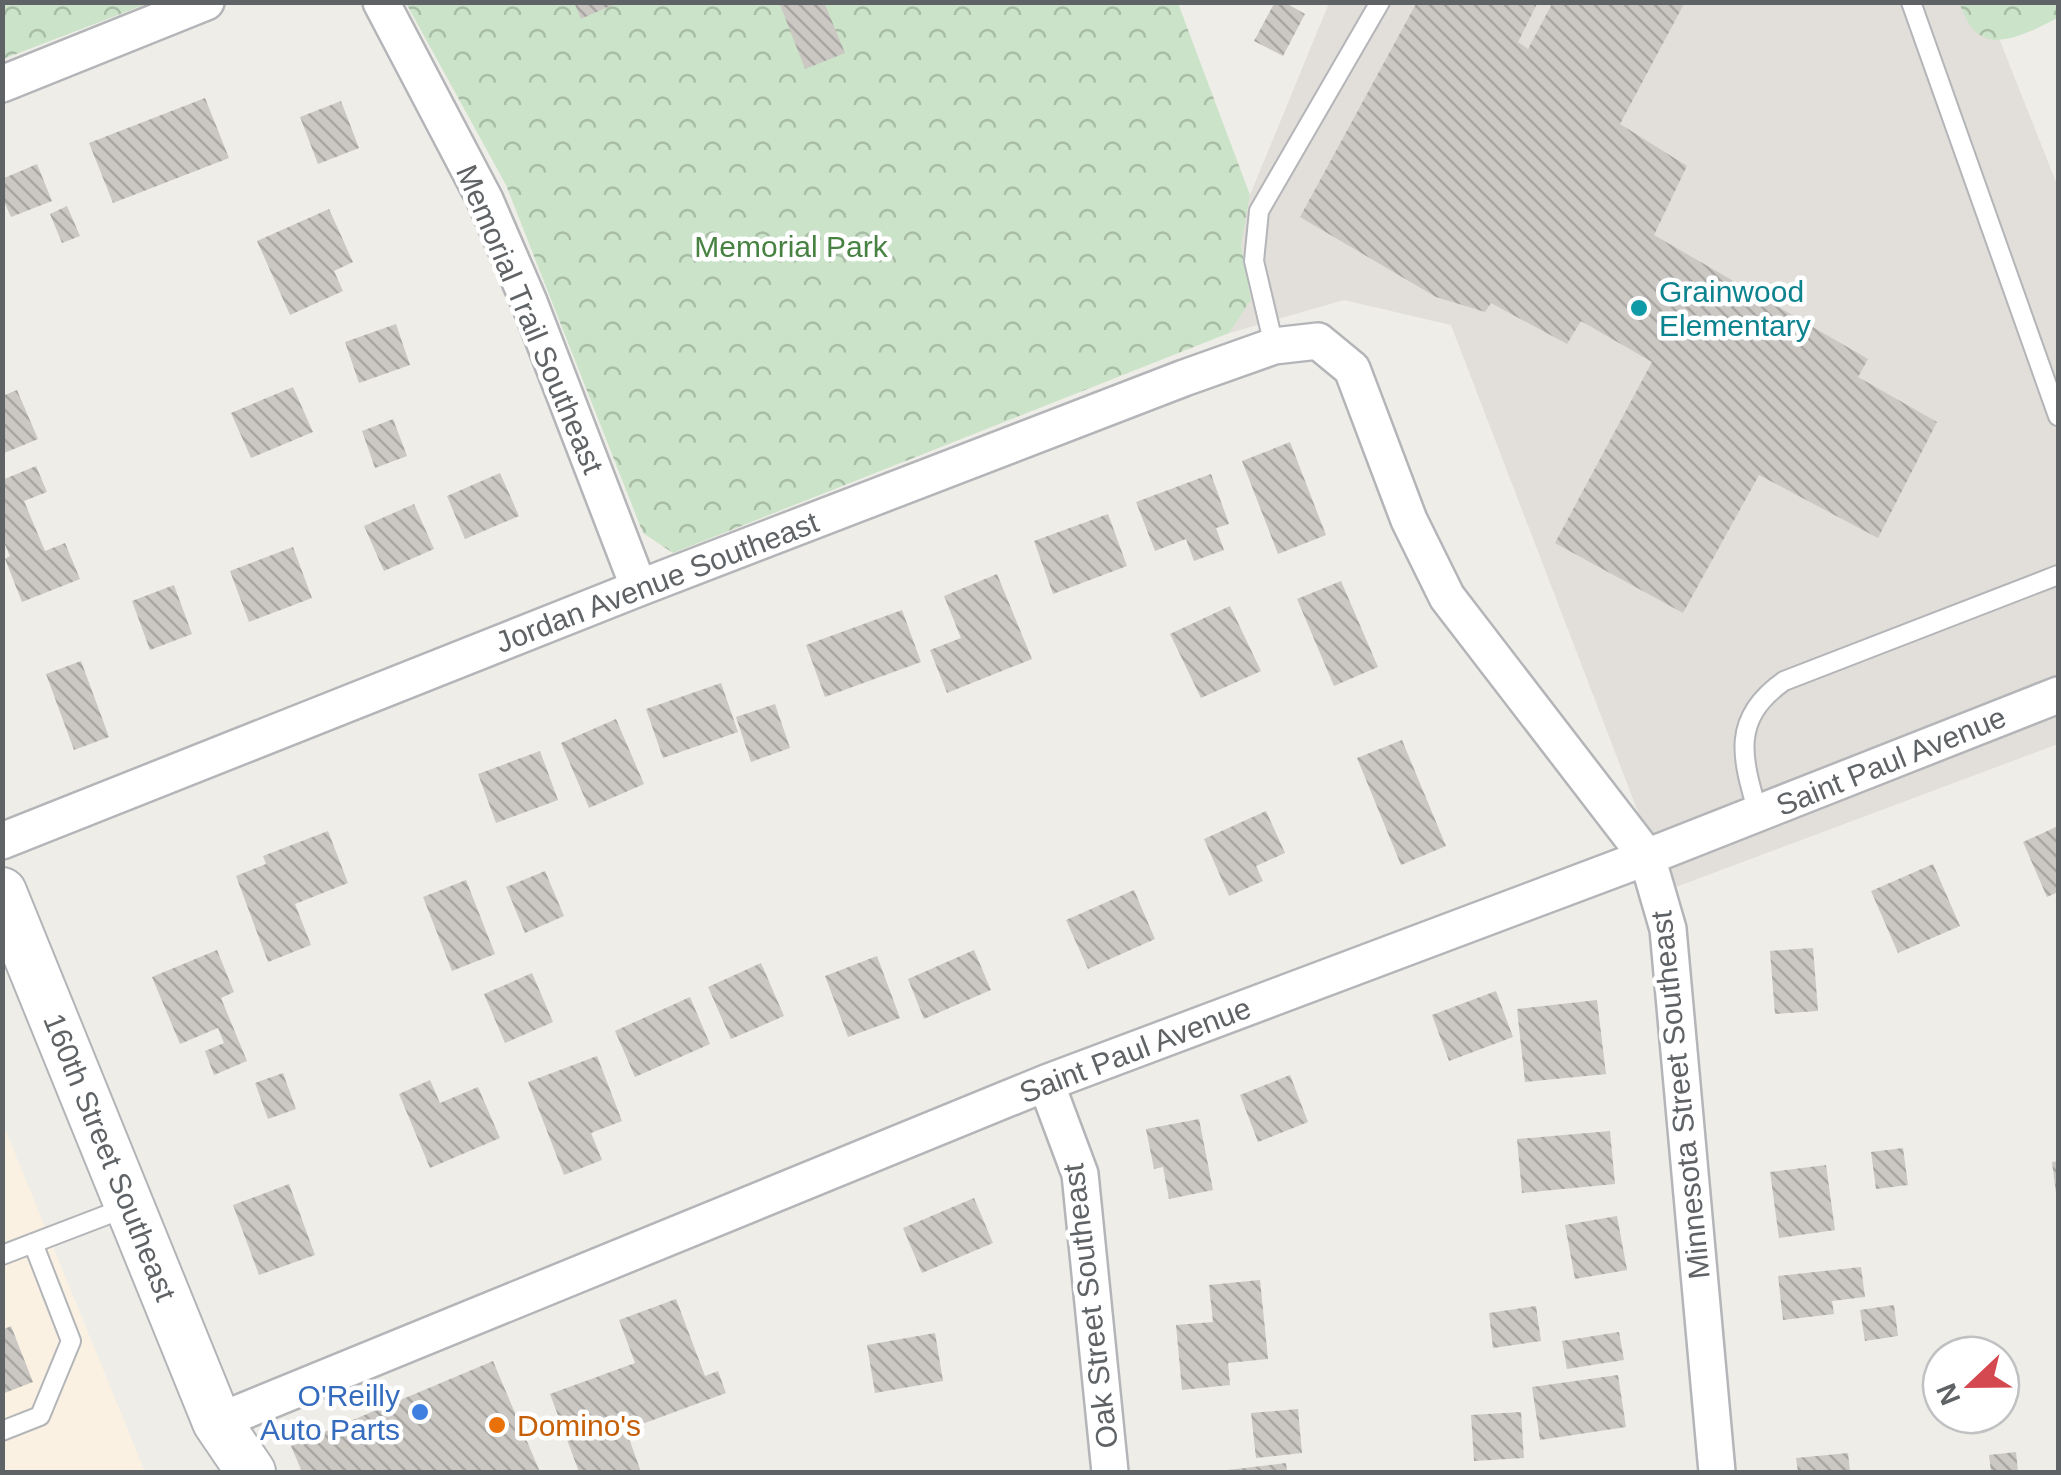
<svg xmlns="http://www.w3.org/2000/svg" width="2061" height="1475" font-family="Arial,sans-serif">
	<defs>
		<pattern id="forest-crowns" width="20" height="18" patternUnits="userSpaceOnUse" patternTransform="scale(2.5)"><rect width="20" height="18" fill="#cbe3c8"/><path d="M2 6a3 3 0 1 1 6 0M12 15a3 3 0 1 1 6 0" fill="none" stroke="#a8bca6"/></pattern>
		<pattern id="building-back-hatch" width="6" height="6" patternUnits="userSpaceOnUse" patternTransform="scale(2.5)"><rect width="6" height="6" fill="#cbc8c4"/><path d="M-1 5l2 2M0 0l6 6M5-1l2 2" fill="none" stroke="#a8a6a3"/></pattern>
	</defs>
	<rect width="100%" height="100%" fill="#efede8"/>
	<path fill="#faf1e2" d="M 3,1124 L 145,1472 L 3,1472 Z"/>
	<path fill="#e2ded9" d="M 1329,3 L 1985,3 L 2058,187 L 2058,744 L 1668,890 L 1451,325 L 1344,300 L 1229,333 L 1251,300 L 1241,245 L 1250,195 Z"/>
	<path fill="url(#forest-crowns)" d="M 3,2 L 149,2 L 149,3 L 3,59 Z
		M 406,3 L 1178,3 L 1250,195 L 1241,245 L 1251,300 L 1229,333 L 673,553 L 643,533 L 506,185 Z
		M 1959,3 L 2058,3 L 2058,18 C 2036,28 1997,53 1975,31 C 1968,25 1963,11 1959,3 Z"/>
	<path fill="url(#building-back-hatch)" d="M 574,2 L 619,2 L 581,19 Z
		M 779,2 L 824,2 L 845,53 L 805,69 Z
		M 1275,2 L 1284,2 L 1305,14 L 1283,56 L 1254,41 Z
		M 1417,2 L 1538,2 L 1518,42 L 1528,49 L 1553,2 L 1685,2 L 1620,124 L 1687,166 L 1654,235 L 1868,359 L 1858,377 L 1937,422 L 1878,538 L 1759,475 L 1683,613 L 1555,543 L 1652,362 L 1581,321 L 1567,344 L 1491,303 L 1485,312 L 1436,297 L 1300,217 Z
		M 205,98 L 229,158 L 113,203 L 89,143 Z
		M 341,101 L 359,148 L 318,164 L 300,117 Z
		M 37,164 L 52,201 L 11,217 L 2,197 L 2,179 Z
		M 67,206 L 80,236 L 62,243 L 50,214 Z
		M 329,209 L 353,262 L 334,271 L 343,291 L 290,315 L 257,241 Z
		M 396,324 L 410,365 L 359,383 L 345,342 Z
		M 293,387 L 313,432 L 251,458 L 231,413 Z
		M 17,390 L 38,439 L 2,454 L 2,396 Z
		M 393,419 L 407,456 L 375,468 L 362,431 Z
		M 1290,442 L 1326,535 L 1278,554 L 1242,461 Z
		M 36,466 L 47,492 L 24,501 L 45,551 L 65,543 L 80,579 L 22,602 L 5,559 L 10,556 L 2,538 L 2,480 Z
		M 500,473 L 519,516 L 465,539 L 447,496 Z
		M 1211,474 L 1229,524 L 1216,528 L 1224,550 L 1194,561 L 1186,539 L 1155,551 L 1136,502 Z
		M 414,504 L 434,549 L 384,571 L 364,526 Z
		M 1108,514 L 1127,566 L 1053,594 L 1034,541 Z
		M 293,547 L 312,598 L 249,622 L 230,571 Z
		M 997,574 L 1032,659 L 947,693 L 930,650 L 961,638 L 944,596 Z
		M 1341,581 L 1378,667 L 1334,686 L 1297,599 Z
		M 174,585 L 192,634 L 150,650 L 132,601 Z
		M 1230,606 L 1261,671 L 1201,698 L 1170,634 Z
		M 902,610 L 921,662 L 825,697 L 806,645 Z
		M 81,661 L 109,737 L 74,750 L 46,674 Z
		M 721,683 L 738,732 L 663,758 L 646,709 Z
		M 775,704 L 790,748 L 751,762 L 736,717 Z
		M 616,719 L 644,784 L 589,808 L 561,743 Z
		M 1402,740 L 1446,846 L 1401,865 L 1357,758 Z
		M 540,751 L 558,800 L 496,823 L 478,774 Z
		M 1266,811 L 1285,853 L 1256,866 L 1263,881 L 1229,896 L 1204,839 Z
		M 2058,826 L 2058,892 L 2047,897 L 2023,842 Z
		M 328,831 L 348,883 L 295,904 L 311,945 L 268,962 L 236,876 L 266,864 L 263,856 Z
		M 1933,864 L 1960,926 L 1898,953 L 1871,891 Z
		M 545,871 L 564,916 L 525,933 L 506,887 Z
		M 466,880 L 495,954 L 452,971 L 423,897 Z
		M 1134,890 L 1155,939 L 1088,969 L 1066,920 Z
		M 1813,948 L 1818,1011 L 1775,1014 L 1770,951 Z
		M 217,950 L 234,992 L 221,998 L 247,1061 L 214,1075 L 205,1051 L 224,1043 L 218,1028 L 180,1044 L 152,977 Z
		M 974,950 L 991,990 L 924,1019 L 908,979 Z
		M 877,956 L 900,1018 L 848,1037 L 825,976 Z
		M 761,963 L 784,1016 L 731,1039 L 708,987 Z
		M 532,973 L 553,1022 L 505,1043 L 484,994 Z
		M 1496,991 L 1513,1037 L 1449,1061 L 1432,1015 Z
		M 690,997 L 710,1044 L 635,1077 L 615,1031 Z
		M 1597,1000 L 1606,1074 L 1525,1082 L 1517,1009 Z
		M 597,1056 L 622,1121 L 591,1133 L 602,1160 L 564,1175 L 528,1082 Z
		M 283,1073 L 296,1109 L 268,1119 L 255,1083 Z
		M 1290,1075 L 1308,1122 L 1258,1142 L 1240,1095 Z
		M 430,1080 L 440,1103 L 478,1087 L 500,1138 L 430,1168 L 399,1094 Z
		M 1199,1119 L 1213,1190 L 1169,1199 L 1163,1167 L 1154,1169 L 1146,1129 Z
		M 1610,1131 L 1615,1184 L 1522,1193 L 1517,1139 Z
		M 1903,1148 L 1908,1185 L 1876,1189 L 1871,1152 Z
		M 2058,1161 L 2058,1193 L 2056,1193 L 2052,1162 Z
		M 1826,1165 L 1835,1230 L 1779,1238 L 1770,1172 Z
		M 289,1184 L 315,1255 L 259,1275 L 233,1205 Z
		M 974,1198 L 993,1243 L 922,1273 L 903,1228 Z
		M 1617,1216 L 1627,1270 L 1575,1279 L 1565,1225 Z
		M 1861,1267 L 1865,1297 L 1832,1301 L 1834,1314 L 1783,1320 L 1778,1276 Z
		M 1260,1280 L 1268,1359 L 1228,1363 L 1230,1385 L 1182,1390 L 1176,1325 L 1213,1322 L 1209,1285 Z
		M 676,1299 L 705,1376 L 718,1371 L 726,1393 L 626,1430 L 641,1472 L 579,1472 L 550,1394 L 635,1363 L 619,1320 Z
		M 1894,1305 L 1898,1336 L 1865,1341 L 1860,1310 Z
		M 1536,1306 L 1541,1341 L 1493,1348 L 1489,1313 Z
		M 11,1326 L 33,1382 L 2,1394 L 2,1330 Z
		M 1619,1332 L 1624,1360 L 1567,1369 L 1562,1341 Z
		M 935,1333 L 943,1381 L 875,1393 L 867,1345 Z
		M 493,1361 L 540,1472 L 302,1472 L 291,1446 Z
		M 1618,1375 L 1626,1427 L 1540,1440 L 1532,1387 Z
		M 1298,1409 L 1302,1453 L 1256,1458 L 1251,1413 Z
		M 1521,1412 L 1524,1458 L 1474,1461 L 1471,1415 Z
		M 2016,1452 L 2018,1472 L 1991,1472 L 1989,1455 Z
		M 1848,1453 L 1850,1472 L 1798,1472 L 1796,1458 Z
		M 1286,1463 L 1287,1472 L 1228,1472 L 1228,1470 Z"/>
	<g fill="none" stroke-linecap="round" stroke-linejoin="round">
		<defs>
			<path id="lane" d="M 1911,2 L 2058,416
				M 1274,346 L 1254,261 L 1259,211 L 1380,2
				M 1758,813 C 1742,758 1730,719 1784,681 L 2058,575
				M 2,1255 L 130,1206
				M 2,1431 L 40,1416 L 71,1341 L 33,1243"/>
			<path id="street" d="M 381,2 L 485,200 L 529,302 L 639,588
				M 2,84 L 206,2
				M 2,841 L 639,588 L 1184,378 L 1274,346 L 1318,341 L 1352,369 L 1409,520 L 1447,597 L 1647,857 L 1668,929 L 1717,1472
				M 1046,1083 L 1080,1174 L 1110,1472
				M 217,1422 L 1046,1083 L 1647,857 L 2058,695"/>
			<path id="secondary" d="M 2,892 L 217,1422 L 251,1472"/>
		</defs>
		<use href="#lane" stroke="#b3b5b8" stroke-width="22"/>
		<use href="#street" stroke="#b3b5b8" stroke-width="40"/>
		<use href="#secondary" stroke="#b2b5b8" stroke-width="52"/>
		<use href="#lane" stroke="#fff" stroke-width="18"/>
		<use href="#street" stroke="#fff" stroke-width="35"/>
		<use href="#secondary" stroke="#fff" stroke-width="48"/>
	</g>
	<circle fill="#0f9aa8" stroke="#fff" stroke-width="4" cx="1639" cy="308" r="10"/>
	<circle fill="#3f7fe0" stroke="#fff" stroke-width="4" cx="420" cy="1412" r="10"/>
	<circle fill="#e8710a" stroke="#fff" stroke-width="4" cx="497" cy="1425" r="10"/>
	<g text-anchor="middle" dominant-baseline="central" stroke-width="9" stroke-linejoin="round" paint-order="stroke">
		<g font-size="30" fill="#478242" stroke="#fff">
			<text x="791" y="246">Memorial Park</text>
		</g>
		<g font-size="30" fill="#0d838f" stroke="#fff" text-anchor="start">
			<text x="1659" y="291">Grainwood<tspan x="1659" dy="34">Elementary</tspan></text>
		</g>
		<g font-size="30" fill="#5f6366" stroke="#fff">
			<text transform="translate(530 319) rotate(67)">Memorial Trail Southeast</text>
			<text transform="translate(657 582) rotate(-21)">Jordan Avenue Southeast</text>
			<text transform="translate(1891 761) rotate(-22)">Saint Paul Avenue</text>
			<text transform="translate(1135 1050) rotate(-21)">Saint Paul Avenue</text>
			<text transform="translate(1680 1095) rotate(-96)">Minnesota Street Southeast</text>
			<text transform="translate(110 1157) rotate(68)">160th Street Southeast</text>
			<text transform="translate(1090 1306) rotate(-97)">Oak Street Southeast</text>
		</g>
		<g font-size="30" fill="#366cbe" stroke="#fff" text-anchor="end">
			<text x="400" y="1395">O'Reilly<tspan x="400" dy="34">Auto Parts</tspan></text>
		</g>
		<g font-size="30" fill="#c56008" stroke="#fff" text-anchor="start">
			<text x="517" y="1425">Domino's</text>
		</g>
	</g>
	<rect width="2061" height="1475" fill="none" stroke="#5f6366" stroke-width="10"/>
	<g transform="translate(1971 1385) rotate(248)"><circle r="48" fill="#ffffff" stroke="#bfc1c2" stroke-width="2.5"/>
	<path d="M0-8L18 38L0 25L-18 38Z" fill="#d44950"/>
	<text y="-15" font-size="28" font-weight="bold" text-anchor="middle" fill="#5f6366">N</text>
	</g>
</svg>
